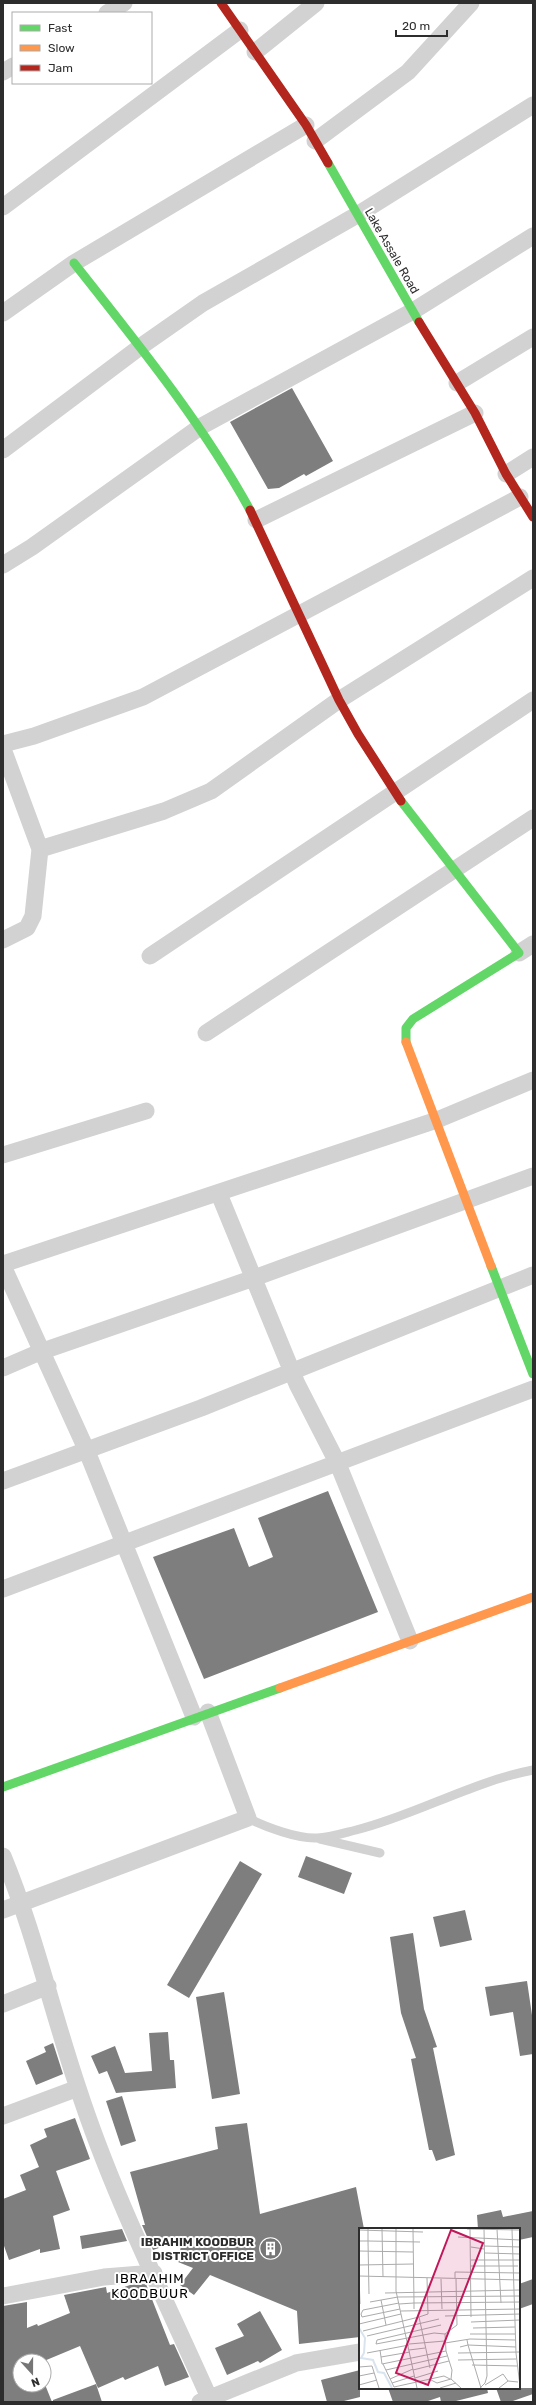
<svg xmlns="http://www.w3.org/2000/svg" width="536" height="2405" font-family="Rubik,sans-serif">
	<rect width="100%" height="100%" fill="#fff"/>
	<path fill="#7e7e7e" d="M 292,388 L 333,461 L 306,476 L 304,474 L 279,488 L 268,489 L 230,422 Z
		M 328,1491 L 378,1612 L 204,1679 L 153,1557 L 234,1528 L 249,1567 L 273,1557 L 258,1518 Z
		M 306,1856 L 352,1873 L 344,1894 L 298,1877 Z
		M 240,1861 L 262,1874 L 189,1998 L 167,1985 Z
		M 465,1910 L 472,1940 L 440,1947 L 433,1917 Z
		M 413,1933 L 424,2009 L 437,2047 L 433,2048 L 455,2155 L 436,2161 L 432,2150 L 429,2150 L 411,2059 L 416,2058 L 401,2013 L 390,1937 Z
		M 527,1981 L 533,2022 L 533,2054 L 520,2056 L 513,2012 L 490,2016 L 485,1987 Z
		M 224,1992 L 240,2094 L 212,2099 L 196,1997 Z
		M 168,2032 L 170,2060 L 174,2060 L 176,2088 L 116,2093 L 107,2071 L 99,2074 L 91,2056 L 115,2046 L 125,2073 L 152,2071 L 149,2033 Z
		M 53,2043 L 63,2074 L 36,2085 L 26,2061 L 46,2052 L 44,2047 Z
		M 122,2096 L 136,2141 L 121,2146 L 106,2101 Z
		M 75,2118 L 90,2159 L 56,2171 L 70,2210 L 53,2216 L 60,2249 L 40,2253 L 40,2249 L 9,2260 L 3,2243 L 3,2199 L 26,2190 L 20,2175 L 39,2167 L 30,2145 L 47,2137 L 44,2129 Z
		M 247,2123 L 260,2214 L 356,2187 L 364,2229 L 360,2229 L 360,2337 L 299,2344 L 297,2311 L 210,2275 L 194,2295 L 180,2285 L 193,2268 L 178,2262 L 182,2240 L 153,2250 L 142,2225 L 145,2225 L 130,2172 L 218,2149 L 215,2127 Z
		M 501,2210 L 503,2217 L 533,2211 L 533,2237 L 519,2240 L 519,2229 L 478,2229 L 477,2215 Z
		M 122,2229 L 127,2241 L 82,2249 L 80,2236 Z
		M 533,2279 L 533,2304 L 519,2309 L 519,2284 Z
		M 146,2284 L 170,2345 L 174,2344 L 189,2377 L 165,2386 L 158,2366 L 125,2380 L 123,2377 L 98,2388 L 80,2346 L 44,2361 L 20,2361 L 20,2385 L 44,2385 L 44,2382 L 52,2402 L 3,2402 L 3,2306 L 27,2302 L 27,2328 L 37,2324 L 38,2326 L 70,2313 L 64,2295 L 106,2287 L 107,2293 L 130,2285 Z
		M 260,2311 L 282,2350 L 260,2363 L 258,2361 L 227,2375 L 215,2348 L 244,2336 L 237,2324 Z
		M 360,2370 L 360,2397 L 340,2402 L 327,2402 L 321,2380 Z
		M 96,2384 L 102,2402 L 53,2402 L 53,2400 Z
		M 388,2388 L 487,2388 L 488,2393 L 452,2402 L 441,2402 L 440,2397 L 425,2402 L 393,2402 Z
		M 496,2388 L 533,2388 L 533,2394 L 510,2402 L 501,2402 Z"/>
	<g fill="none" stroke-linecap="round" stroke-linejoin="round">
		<path stroke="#d2d2d2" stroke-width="9" d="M 248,1818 C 265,1827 298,1839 317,1838 C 329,1838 344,1833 356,1830 C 416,1815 471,1782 533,1770
			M 320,1839 L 380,1853"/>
		<path stroke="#d2d2d2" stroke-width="17" d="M 107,13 L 124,3
			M 255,52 L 316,3
			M 3,72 L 13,66
			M 315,141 L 408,72 L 471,3
			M 3,207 L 240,30
			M 3,313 L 74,263 L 306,125
			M 457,383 L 533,337
			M 3,450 L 140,347 L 203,303 L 357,215 L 533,105
			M 506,474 L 533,457
			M 256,520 L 475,413
			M 3,565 L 32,547 L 200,427 L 413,311 L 533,236
			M 3,744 L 34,736 L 143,697 L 520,497
			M 3,749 L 40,849 L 164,811 L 211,791 L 339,700 L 533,578
			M 3,940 L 27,928 L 33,916 L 40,849
			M 519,953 L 533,944
			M 150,956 L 533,700
			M 206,1033 L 533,818
			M 3,1155 L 146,1111
			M 219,1194 L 297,1384 L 338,1464 L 410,1641
			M 3,1264 L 437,1120 L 533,1080
			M 3,1266 L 86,1449 L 194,1717
			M 3,1368 L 40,1352 L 254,1278 L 533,1176
			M 3,1481 L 201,1408 L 533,1275
			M 3,1589 L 533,1389
			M 3,1856 C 34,1931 52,2011 78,2088 C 113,2196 165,2298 211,2402
			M 3,1910 L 248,1818 L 208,1712
			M 3,2004 L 48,1986
			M 3,2116 L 78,2088
			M 3,2296 L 104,2277 L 154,2273
			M 200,2402 L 296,2363 L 360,2352"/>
		<path stroke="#63d668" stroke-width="9" d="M 328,163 L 419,322
			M 74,263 C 137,343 201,421 250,510
			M 401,801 L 519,953 L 413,1019 L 406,1028 L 406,1042
			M 491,1266 L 533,1374
			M 3,1787 L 280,1688"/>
		<path stroke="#ff974d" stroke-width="9" d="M 406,1042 L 491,1266
			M 280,1688 L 533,1597"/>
		<path stroke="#b3261e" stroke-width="9" d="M 221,3 L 306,125 L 328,163
			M 419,322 L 475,413 L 506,474 L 533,517
			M 250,510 L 339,700 L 358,734 L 401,801"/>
	</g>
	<defs>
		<symbol id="building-disc" viewBox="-11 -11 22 22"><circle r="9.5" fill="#767676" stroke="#fff"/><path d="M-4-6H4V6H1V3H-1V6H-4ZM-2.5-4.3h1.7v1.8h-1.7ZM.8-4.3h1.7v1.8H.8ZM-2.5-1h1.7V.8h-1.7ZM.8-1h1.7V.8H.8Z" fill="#fff"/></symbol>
	</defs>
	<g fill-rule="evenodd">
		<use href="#building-disc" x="258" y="2236" width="25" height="25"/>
	</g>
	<g text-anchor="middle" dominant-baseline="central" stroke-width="4" stroke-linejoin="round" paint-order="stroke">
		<g font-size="12" fill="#2d2d2d" stroke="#fff">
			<text transform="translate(392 251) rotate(60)">Lake Assale Road</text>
		</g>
		<g font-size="12" font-weight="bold" fill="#2d2d2d" stroke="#fff" text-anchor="end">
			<text x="254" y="2242">IBRAHIM KOODBUR<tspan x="254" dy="14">DISTRICT OFFICE</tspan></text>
		</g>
		<g font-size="13" letter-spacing="1" fill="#000" stroke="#fff">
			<text x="150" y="2278">IBRAAHIM<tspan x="150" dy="15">KOODBUUR</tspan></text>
		</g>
	</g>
	<g transform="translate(359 2228)">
		<rect width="161" height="161" fill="#fff"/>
		<path fill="none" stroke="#d9e4ef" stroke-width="2" d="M 0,100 L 6,110 L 5,125 L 2,130 L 14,132 L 19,144 L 25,145 L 33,160"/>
		<path fill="none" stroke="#ababab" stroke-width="1" d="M 9,1 L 9,13 L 61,14M 23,1 L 24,49M 37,1 L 37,63 L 58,160M 108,1 L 161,2M 111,1 L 112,89M 138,1 L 142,75M 153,1 L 157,125 L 161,158M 0,2 L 64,4M 99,9 L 161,12M 0,13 L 9,13 L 10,66M 125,18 L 161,19M 112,19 L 125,21M 0,23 L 54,24M 126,25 L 161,26M 112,32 L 161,32M 0,37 L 54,36M 111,38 L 159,38M 0,48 L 1,76M 0,48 L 161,52M 68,50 L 69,86 L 60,89 L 71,140M 96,50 L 96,44 L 161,45M 82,51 L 83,81M 26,65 L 161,62M 22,72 L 27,97M 11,74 L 39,69 L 161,68M 40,75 L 4,82 L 2,86 L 3,89 L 41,81M 40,76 L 55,75 L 54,1M 55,81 L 55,75 L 161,74M 42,83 L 161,81M 86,88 L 161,86M 112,94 L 161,92M 0,96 L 42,86M 82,97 L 18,112 L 17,116 L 75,105 L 86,106 L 87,123 L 93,142 L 92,151M 114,100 L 156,99M 4,103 L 60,89M 86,106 L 98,97 L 97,51M 111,106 L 156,106M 8,108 L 80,91M 86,115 L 111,111 L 156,112M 50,116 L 86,113M 101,119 L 109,117 L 108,112M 21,122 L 23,136 L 87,123M 50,122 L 66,120M 8,125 L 50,117M 99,125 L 161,124M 22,129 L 51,124M 99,132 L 157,131M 24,136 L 35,159 L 85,148 L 91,151M 113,137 L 158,138M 0,139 L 13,138 L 20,160M 27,142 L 88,128M 54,142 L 90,133M 0,148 L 15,145M 56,150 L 79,143M 31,151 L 54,141M 92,151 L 102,160M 72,152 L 78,155 L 92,151M 33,155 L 55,148M 0,157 L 18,152M 126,157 L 144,146 L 149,153M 81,160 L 97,155M 121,160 L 126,155 L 128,148 L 125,1M 122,160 L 109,117 L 157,119M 140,160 L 149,153 L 159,154"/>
		<path fill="#c2185b" fill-opacity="0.15" stroke="#c2185b" stroke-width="2" d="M 92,2 L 124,15 L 69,157 L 37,145 Z"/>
		<rect width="161" height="161" fill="none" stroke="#2d2d2d" stroke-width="2"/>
	</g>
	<rect width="536" height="2405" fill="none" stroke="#2d2d2d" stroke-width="8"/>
	<rect x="12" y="12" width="140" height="72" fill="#ffffff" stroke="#ababab"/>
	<rect x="20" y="25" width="20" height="6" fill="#63d668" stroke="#ababab"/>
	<text x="48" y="32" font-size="12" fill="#2d2d2d">Fast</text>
	<rect x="20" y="45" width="20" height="6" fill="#ff974d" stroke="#ababab"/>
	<text x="48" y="52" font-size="12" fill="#2d2d2d">Slow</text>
	<rect x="20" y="65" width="20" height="6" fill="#b3261e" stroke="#ababab"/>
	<text x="48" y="72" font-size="12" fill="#2d2d2d">Jam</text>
	<g transform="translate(32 2373) rotate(159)"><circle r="19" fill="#ffffff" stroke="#ababab"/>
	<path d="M0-3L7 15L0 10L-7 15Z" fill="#767676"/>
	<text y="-6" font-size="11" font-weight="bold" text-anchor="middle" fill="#2d2d2d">N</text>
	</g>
	<path d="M396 30v6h51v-6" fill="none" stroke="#2d2d2d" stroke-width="2"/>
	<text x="402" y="30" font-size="12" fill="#2d2d2d" stroke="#ffffff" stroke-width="3" paint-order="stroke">20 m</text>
</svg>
